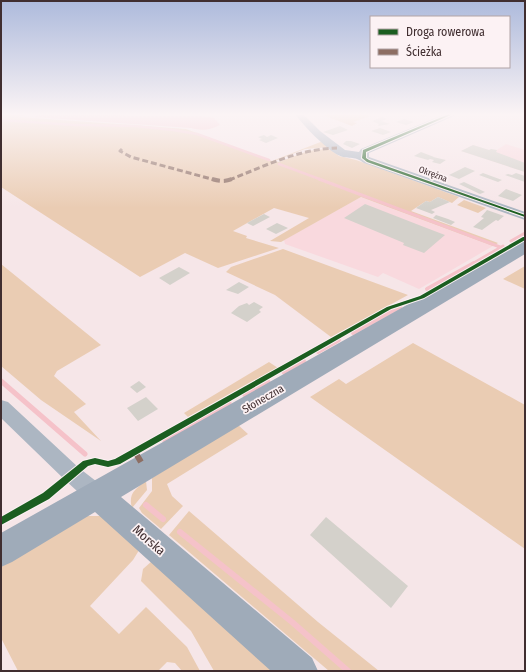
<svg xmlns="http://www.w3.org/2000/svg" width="526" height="672" font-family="'Fira Sans Condensed',sans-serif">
	<rect width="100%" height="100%" fill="#f6e6e8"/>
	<path fill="#f9d9de" d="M 506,144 L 525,150 L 525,172 L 461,151 L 473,145 L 489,150 L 497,150 Z
		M 361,197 L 493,246 L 419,289 L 383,273 L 378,277 L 285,244 L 284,240 Z"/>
	<path fill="#eaccb3" d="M 1,114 L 28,114 L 19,117 L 186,129 L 272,161 L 323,141 L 330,147 L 305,149 L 275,161 L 279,162 L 308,151 L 325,149 L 331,150 L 339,156 L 356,160 L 459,197 L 452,203 L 438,197 L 430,202 L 426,201 L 411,211 L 498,243 L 493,246 L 361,197 L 281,242 L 270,241 L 309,218 L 274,208 L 233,231 L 247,236 L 246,238 L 279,248 L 218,268 L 185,253 L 140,277 L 1,187 Z
		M 320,114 L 363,114 L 370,116 L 353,122 L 357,123 L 352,126 Z
		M 464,200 L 486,208 L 478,213 L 457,205 Z
		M 283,249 L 408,295 L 331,337 L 275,295 L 226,272 L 231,267 Z
		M 1,264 L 101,345 L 57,371 L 54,376 L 86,404 L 74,412 L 101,441 L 41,400 L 1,366 Z
		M 525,266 L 525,289 L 503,279 Z
		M 413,343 L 525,405 L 525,549 L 310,397 L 339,379 L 346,384 Z
		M 269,362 L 278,368 L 188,417 L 184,413 Z
		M 237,424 L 248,434 L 167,484 L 172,496 L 183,506 L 161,529 L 142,513 L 139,508 L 152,491 L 152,478 Z
		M 146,481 L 147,490 L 132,508 C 128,494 135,489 146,481 Z
		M 189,511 L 318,622 L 379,671 L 329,671 L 169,535 Z
		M 87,516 L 102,516 L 141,547 L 133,560 L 90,606 L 119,634 L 146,607 L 187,647 L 200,671 L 182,671 L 175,663 L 167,662 L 158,671 L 18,671 L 1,638 L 1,567 Z
		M 152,561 L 281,671 L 214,671 L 191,631 L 141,581 L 143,569 Z"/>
	<path fill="#f5c2c9" d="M 41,114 L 88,114 L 140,116 L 203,116 L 214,118 L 220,125 C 210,130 202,131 191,128 L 33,117 Z"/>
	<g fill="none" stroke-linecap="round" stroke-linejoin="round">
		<path stroke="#f5c2c9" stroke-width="2.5" d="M 1,120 L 75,125 L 135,126 L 173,130 L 197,134 L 269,160
			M 279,164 L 322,180"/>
		<path stroke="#f5c2c9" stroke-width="3" d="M 319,179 L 500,247
			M 511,241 L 525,233
			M 472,264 L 503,246"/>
		<path stroke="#f5c2c9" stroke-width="4" d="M 427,289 L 474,263
			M 353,333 L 400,307
			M 318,352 L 339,340
			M 289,369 L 304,361"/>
		<path stroke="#f5c2c9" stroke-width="5" d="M 284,372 L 291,368
			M 1,381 L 85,454
			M 245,395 L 268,382
			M 165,441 L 229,403"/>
		<path stroke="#f5c2c9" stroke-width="6" d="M 146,505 L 163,519
			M 180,532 L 292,622 L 348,671"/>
	</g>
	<path fill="#d4d1cb" d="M 414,114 L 433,114 L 424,117 Z
		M 382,117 L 387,119 L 381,121 L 390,124 L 378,126 L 379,124 L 372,121 Z
		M 404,119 L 414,122 L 406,125 L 396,122 Z
		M 340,126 L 348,130 L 333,135 L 323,132 Z
		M 380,128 L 391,132 L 383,135 L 371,131 Z
		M 264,135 L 267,137 L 271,135 L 278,138 L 266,143 L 259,140 L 262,139 L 258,137 Z
		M 346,141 L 351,141 L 360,144 L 352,148 L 343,144 Z
		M 473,145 L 489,150 L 491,149 L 497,150 L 496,152 L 525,163 L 525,172 L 461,151 Z
		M 421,152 L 434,157 L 433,157 L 446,160 L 440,164 L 432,162 L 434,160 L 430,159 L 428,160 L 414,156 Z
		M 465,167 L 475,171 L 459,179 L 449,175 Z
		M 483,173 L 502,180 L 498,182 L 479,175 Z
		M 516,173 L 525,176 L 525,182 L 505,175 L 508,174 L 512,175 Z
		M 464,182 L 485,192 L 480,194 L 459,184 Z
		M 506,189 L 522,195 L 513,201 L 498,196 Z
		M 438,197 L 450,202 L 431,210 L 435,212 L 432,214 L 416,208 L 426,201 L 430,202 Z
		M 365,204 L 424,227 L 445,235 L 424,253 L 403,245 L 404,243 L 344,218 Z
		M 487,210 L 504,216 L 498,221 L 496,220 L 493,222 L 482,230 L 473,227 L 484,218 L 481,217 Z
		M 264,214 L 270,217 L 253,226 L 247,223 Z
		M 436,215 L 448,219 L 455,222 L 451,225 L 433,218 Z
		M 277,223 L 288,228 L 276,234 L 266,229 Z
		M 179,267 L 190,273 L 170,285 L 159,278 Z
		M 239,282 L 249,287 L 238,294 L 226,290 Z
		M 254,302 L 263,307 L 259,310 L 261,312 L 247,322 L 231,313 L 239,306 L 247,303 L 249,305 Z
		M 139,381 L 146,387 L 137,393 L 130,387 Z
		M 146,397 L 158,409 L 138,421 L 127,408 Z
		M 326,517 L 408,586 L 391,608 L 310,535 Z"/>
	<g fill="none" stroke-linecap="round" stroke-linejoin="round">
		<path fill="#acb6c2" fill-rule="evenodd" d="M 295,114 L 303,114 L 320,131 L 345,150 L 359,152 L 361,149 L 445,114 L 455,114 L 454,116 L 369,153 L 369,157 L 525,212 L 525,220 L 364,163 C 354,155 348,160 338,155 C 325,148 304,126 295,114 Z
			M 1,400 L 8,402 L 79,468 L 105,488 L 108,495 L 105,502 L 97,505 L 89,502 L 65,480 L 1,418 Z"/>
		<path fill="#9fabb9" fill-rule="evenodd" d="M 525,241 L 525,254 L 121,497 L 312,658 L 318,671 L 271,671 L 95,512 L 12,562 L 1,567 L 1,533 L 519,242 Z"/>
		<path stroke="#8d6e63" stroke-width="3" stroke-dasharray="6 3" stroke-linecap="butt" d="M 122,149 L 120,151 L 131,157 L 215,180
			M 229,180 C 265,166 298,149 337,148"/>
		<path stroke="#8d6e63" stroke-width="4" stroke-dasharray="8 4" stroke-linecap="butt" d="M 212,179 C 219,181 225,182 232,179"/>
		<path stroke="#8d6e63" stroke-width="6" stroke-dasharray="12 6" stroke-linecap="butt" d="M 135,452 L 141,462"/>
		<defs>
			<path id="cycleway" d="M 449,114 L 453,114 L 366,152 L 366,158 L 369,160 L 525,215 L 525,217 L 367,162 L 362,158 L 363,150 Z
				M 523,237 L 525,237 L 525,240 L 424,298 L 391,309 L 120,464 L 108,467 L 95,464 L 88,466 L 49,499 L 1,525 L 1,517 L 43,493 L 83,461 L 95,458 L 108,461 L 115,459 L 387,307 L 420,296 Z"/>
		</defs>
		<use href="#cycleway" stroke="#fcf2f4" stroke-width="2"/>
		<use href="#cycleway" fill="#1b5e20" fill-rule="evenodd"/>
	</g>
	<linearGradient id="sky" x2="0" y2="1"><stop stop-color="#adbadc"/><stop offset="0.55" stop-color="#fbf4f5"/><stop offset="1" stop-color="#fbf4f5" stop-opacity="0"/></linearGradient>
	<rect width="526" height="208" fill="url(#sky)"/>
	<g text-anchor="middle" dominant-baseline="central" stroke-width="3.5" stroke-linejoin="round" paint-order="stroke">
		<g font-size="9" fill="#402e30" stroke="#fcf2f4">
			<text transform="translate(433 174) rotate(20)">Okrężna</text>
		</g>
		<g font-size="11" fill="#402e30" stroke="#fcf2f4">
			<text transform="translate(263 399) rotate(-30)">Słoneczna</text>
		</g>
		<g font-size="13" fill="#402e30" stroke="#fcf2f4">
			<text transform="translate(149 540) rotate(41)">Morska</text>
		</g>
	</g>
	<rect width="526" height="672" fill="none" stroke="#402e30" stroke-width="4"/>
	<rect x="370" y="16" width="140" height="52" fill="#fcf2f4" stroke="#b1a4a6"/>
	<rect x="378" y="29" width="20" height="6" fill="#1b5e20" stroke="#b1a4a6"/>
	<text x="406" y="36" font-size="12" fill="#402e30">Droga rowerowa</text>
	<rect x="378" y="49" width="20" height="6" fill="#8d6e63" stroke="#b1a4a6"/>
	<text x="406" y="56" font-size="12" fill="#402e30">Ścieżka</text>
</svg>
